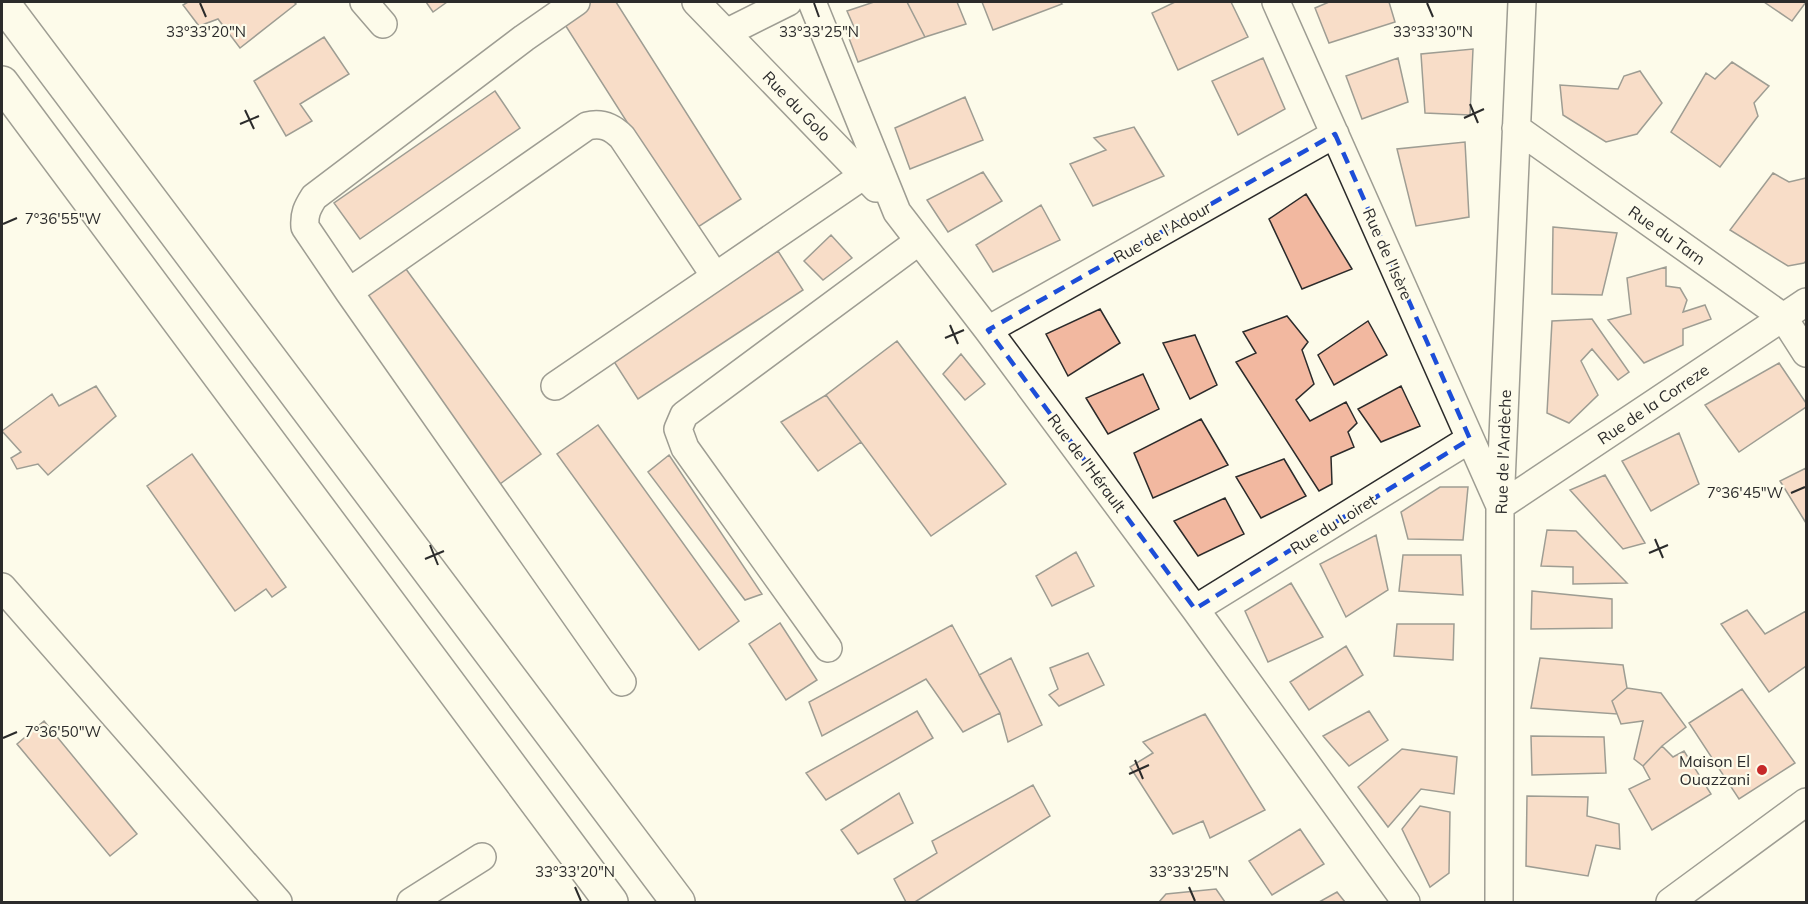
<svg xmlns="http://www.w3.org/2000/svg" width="1808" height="904" font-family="Mulish,sans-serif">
	<rect width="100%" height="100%" fill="#fdfbea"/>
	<path fill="#f2b8a0" stroke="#2b2b2b" stroke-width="1.5" d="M 188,2 L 294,2 L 296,4 L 240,48 L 218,19 L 199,26 L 183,5 Z
		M 426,2 L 447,2 L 433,12 Z
		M 591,2 L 616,2 L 741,199 L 695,229 L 562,20 Z
		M 874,2 L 907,2 L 925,37 L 858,62 L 847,33 L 854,27 L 847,11 Z
		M 907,2 L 957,2 L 966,24 L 925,37 Z
		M 982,2 L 1060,2 L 1062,4 L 993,30 Z
		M 1175,2 L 1231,2 L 1248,37 L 1178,70 L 1152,13 Z
		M 1329,2 L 1389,2 L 1395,22 L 1329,43 L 1315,8 Z
		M 1764,2 L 1806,2 L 1792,21 Z
		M 324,37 L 349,74 L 300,104 L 312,121 L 286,136 L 254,81 Z
		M 1473,49 L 1470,115 L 1425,113 L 1421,54 Z
		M 1263,58 L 1285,109 L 1238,135 L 1212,81 Z
		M 1398,58 L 1408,102 L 1362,119 L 1346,76 Z
		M 1732,62 L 1769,86 L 1754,103 L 1758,116 L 1720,167 L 1671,132 L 1706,73 L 1715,79 Z
		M 1640,71 L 1662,103 L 1637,134 L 1606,142 L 1563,115 L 1560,85 L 1618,89 L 1624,76 Z
		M 495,91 L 520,128 L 360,239 L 334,203 Z
		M 965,97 L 983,140 L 910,169 L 895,128 Z
		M 1134,127 L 1164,176 L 1093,206 L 1070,164 L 1106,150 L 1094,138 Z
		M 1465,142 L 1469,217 L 1416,226 L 1397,149 Z
		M 983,172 L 1002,201 L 948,232 L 927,200 Z
		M 1773,173 L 1789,182 L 1806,178 L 1806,261 L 1804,263 L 1788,266 L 1730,230 Z
		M 1306,194 L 1352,269 L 1302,289 L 1269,219 Z
		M 1041,205 L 1060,240 L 993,272 L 976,245 Z
		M 1553,227 L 1617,233 L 1602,295 L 1552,294 Z
		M 831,235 L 852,258 L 823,280 L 804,261 Z
		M 778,251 L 803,290 L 638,399 L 613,360 Z
		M 403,265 L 541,454 L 500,484 L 362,295 Z
		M 1666,267 L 1666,286 L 1680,288 L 1687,300 L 1683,312 L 1705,305 L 1711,319 L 1683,329 L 1683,345 L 1644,363 L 1608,320 L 1631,314 L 1627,278 Z
		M 1100,309 L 1120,343 L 1068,376 L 1046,334 Z
		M 1287,316 L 1308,342 L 1302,350 L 1314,384 L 1296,400 L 1310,421 L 1346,402 L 1357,423 L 1348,432 L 1354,447 L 1331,457 L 1332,484 L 1319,491 L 1236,362 L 1256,353 L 1243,332 Z
		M 1592,319 L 1629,372 L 1618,380 L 1592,349 L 1581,361 L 1598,395 L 1569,423 L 1547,413 L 1552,321 Z
		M 1368,321 L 1387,355 L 1334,385 L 1318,355 Z
		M 1195,335 L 1217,385 L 1190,399 L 1163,343 Z
		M 897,341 L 1006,484 L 931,536 L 826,395 Z
		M 961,354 L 985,384 L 965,400 L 943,374 Z
		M 1779,363 L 1806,403 L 1806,407 L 1739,452 L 1705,405 Z
		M 1143,374 L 1159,409 L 1108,434 L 1086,398 Z
		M 96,386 L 116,416 L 48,475 L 38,464 L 17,469 L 11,458 L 21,452 L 2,431 L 52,394 L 59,406 Z
		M 1401,386 L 1420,426 L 1381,442 L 1358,409 Z
		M 826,395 L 861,442 L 818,471 L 781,422 Z
		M 1201,419 L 1228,465 L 1153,498 L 1134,453 Z
		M 598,425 L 739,621 L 699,650 L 557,454 Z
		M 1679,433 L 1699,484 L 1651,511 L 1622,461 Z
		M 192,454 L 286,587 L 272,597 L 266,589 L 235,611 L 147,486 Z
		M 669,455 L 762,594 L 745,600 L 648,472 Z
		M 1284,459 L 1306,496 L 1261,518 L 1236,477 Z
		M 1806,468 L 1806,523 L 1780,481 Z
		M 1605,475 L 1645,543 L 1623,549 L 1570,490 Z
		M 1440,487 L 1468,487 L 1463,540 L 1408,539 L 1401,512 Z
		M 1225,498 L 1244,534 L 1198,556 L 1174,521 Z
		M 1547,530 L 1576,531 L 1627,583 L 1573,584 L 1573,567 L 1541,566 Z
		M 1376,535 L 1388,590 L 1346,617 L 1320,564 Z
		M 1076,552 L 1094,586 L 1052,606 L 1036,576 Z
		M 1403,555 L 1461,555 L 1463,595 L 1399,591 Z
		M 1291,583 L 1323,637 L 1268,662 L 1245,611 Z
		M 1532,591 L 1612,599 L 1612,628 L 1531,629 Z
		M 1747,610 L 1765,634 L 1806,611 L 1806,666 L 1769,692 L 1721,624 Z
		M 780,623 L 817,680 L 786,700 L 749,644 Z
		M 1397,624 L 1454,624 L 1453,660 L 1394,656 Z
		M 952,625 L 1000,713 L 963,732 L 926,679 L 822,736 L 809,702 Z
		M 1346,646 L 1363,675 L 1309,710 L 1290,682 Z
		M 1088,653 L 1104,685 L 1059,706 L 1049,695 L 1058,689 L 1050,668 Z
		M 1011,658 L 1042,725 L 1008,742 L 1000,713 L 979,675 Z
		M 1540,658 L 1623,665 L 1627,688 L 1612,701 L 1617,714 L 1531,708 Z
		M 1627,688 L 1661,693 L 1686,727 L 1662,746 L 1643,766 L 1634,759 L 1643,721 L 1621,724 L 1612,701 Z
		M 1742,689 L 1795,763 L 1739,799 L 1689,723 Z
		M 917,711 L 933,738 L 826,800 L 806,773 Z
		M 1369,711 L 1388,740 L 1349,766 L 1323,736 Z
		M 1205,714 L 1265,810 L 1210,838 L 1203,821 L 1173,834 L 1130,767 L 1153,753 L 1143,742 Z
		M 44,721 L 137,834 L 110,856 L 17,744 Z
		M 1531,736 L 1604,737 L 1606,773 L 1532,775 Z
		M 1662,746 L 1673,757 L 1684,751 L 1711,794 L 1652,830 L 1629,789 L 1650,779 L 1643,766 Z
		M 1402,749 L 1457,757 L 1454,794 L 1421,789 L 1388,827 L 1358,787 Z
		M 1033,785 L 1050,816 L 915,902 L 906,902 L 894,879 L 937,853 L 932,841 Z
		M 899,793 L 913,823 L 858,854 L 841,830 Z
		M 1527,796 L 1588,797 L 1587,816 L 1619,824 L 1620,849 L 1596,845 L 1588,876 L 1526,866 Z
		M 1420,806 L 1450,812 L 1449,873 L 1430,887 L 1402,829 Z
		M 1300,829 L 1324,864 L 1272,895 L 1249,861 Z
		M 1216,889 L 1225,902 L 1159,902 L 1166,894 Z
		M 1337,892 L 1345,902 L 1319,902 Z"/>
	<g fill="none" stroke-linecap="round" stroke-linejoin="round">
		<defs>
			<path id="minor" d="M 364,2 L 383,24
				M 576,2 L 524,38 L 314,197 C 307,208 304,214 305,227 L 349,292 L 622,682
				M 696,2 L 876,188
				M 812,2 L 897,212 L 988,330 L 1195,609 L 1406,902
				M 1276,2 L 1500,506 L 1806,302
				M 726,33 L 788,2
				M 1516,128 L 1783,317 L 1806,353
				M 349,292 L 587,126 C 602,122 612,127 622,137 L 715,276
				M 988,330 L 1335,134
				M 555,386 L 864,175
				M 2,587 L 278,902
				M 1195,609 L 1470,439
				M 828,648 L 685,448 L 678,429 L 684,415 L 919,241
				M 411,902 L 482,857
				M 1499,902 L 1500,506 L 1522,2
				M 1670,902 L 1806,802"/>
			<path id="highway" d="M 2,2 L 678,902
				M 2,83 L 611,902"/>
		</defs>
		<use href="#minor" stroke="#2b2b2b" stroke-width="30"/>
		<use href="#highway" stroke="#2b2b2b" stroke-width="36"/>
		<use href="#minor" stroke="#fdfbea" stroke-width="27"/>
		<use href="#highway" stroke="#fdfbea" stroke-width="33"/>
	</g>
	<path d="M0 0H1808V904H0ZM 1335,134 L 1470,439 L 1195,609 L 988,330 Z" fill="#fdfbea" fill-opacity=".55" fill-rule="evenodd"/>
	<path fill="none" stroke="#1d4ed8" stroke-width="4.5" stroke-dasharray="12 8" stroke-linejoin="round" d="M 1335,134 L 1470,439 L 1195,609 L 988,330 Z"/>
	<path fill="none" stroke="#2b2b2b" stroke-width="2" d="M 200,3 L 206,17M 814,3 L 819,17M 1427,3 L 1433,17M 1470,104 L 1478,123M 245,110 L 254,129M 1464,118 L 1484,109M 240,124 L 259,116M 3,224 L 17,218M 950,325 L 958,344M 945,338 L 964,330M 1791,493 L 1805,487M 1655,539 L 1663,558M 430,545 L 438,565M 1649,553 L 1668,545M 425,559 L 444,551M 3,738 L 17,732M 1135,760 L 1143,779M 1129,774 L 1149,765M 575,887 L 581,901M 1189,887 L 1195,901"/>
	<circle fill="#c62828" stroke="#fdfbea" stroke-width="2" cx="1762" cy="770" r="6"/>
	<g text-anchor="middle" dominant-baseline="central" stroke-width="4.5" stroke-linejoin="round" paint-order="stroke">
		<g font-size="16" fill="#2b2b2b" stroke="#fdfbea">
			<text transform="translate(797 106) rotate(46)">Rue du Golo</text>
			<text transform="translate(1162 232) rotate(-29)">Rue de l'Adour</text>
			<text transform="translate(1667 235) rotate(35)">Rue du Tarn</text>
			<text transform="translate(1388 254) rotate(66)">Rue de l'Isère</text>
			<text transform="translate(1653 404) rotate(-34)">Rue de la Correze</text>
			<text transform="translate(1503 452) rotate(-88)">Rue de l'Ardèche</text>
			<text transform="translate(1087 463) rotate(53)">Rue de l'Hérault</text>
			<text transform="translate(1333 524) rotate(-32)">Rue du Loiret</text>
		</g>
		<g font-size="16" fill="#2b2b2b" stroke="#fdfbea" text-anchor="end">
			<text x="1750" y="761">Maison El<tspan x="1750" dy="18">Ouazzani</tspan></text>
		</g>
	</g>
	<g font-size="15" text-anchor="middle" fill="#2b2b2b" stroke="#fdfbea" stroke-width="4.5" stroke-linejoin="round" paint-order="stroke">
		<text x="206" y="37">33°33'20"N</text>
		<text x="819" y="37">33°33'25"N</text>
		<text x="1433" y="37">33°33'30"N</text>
		<text x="63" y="224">7°36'55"W</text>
		<text x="1745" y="498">7°36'45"W</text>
		<text x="63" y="737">7°36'50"W</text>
		<text x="575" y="877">33°33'20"N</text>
		<text x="1189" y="877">33°33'25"N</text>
	</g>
	<rect width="1808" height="904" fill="none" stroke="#2b2b2b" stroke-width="6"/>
</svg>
